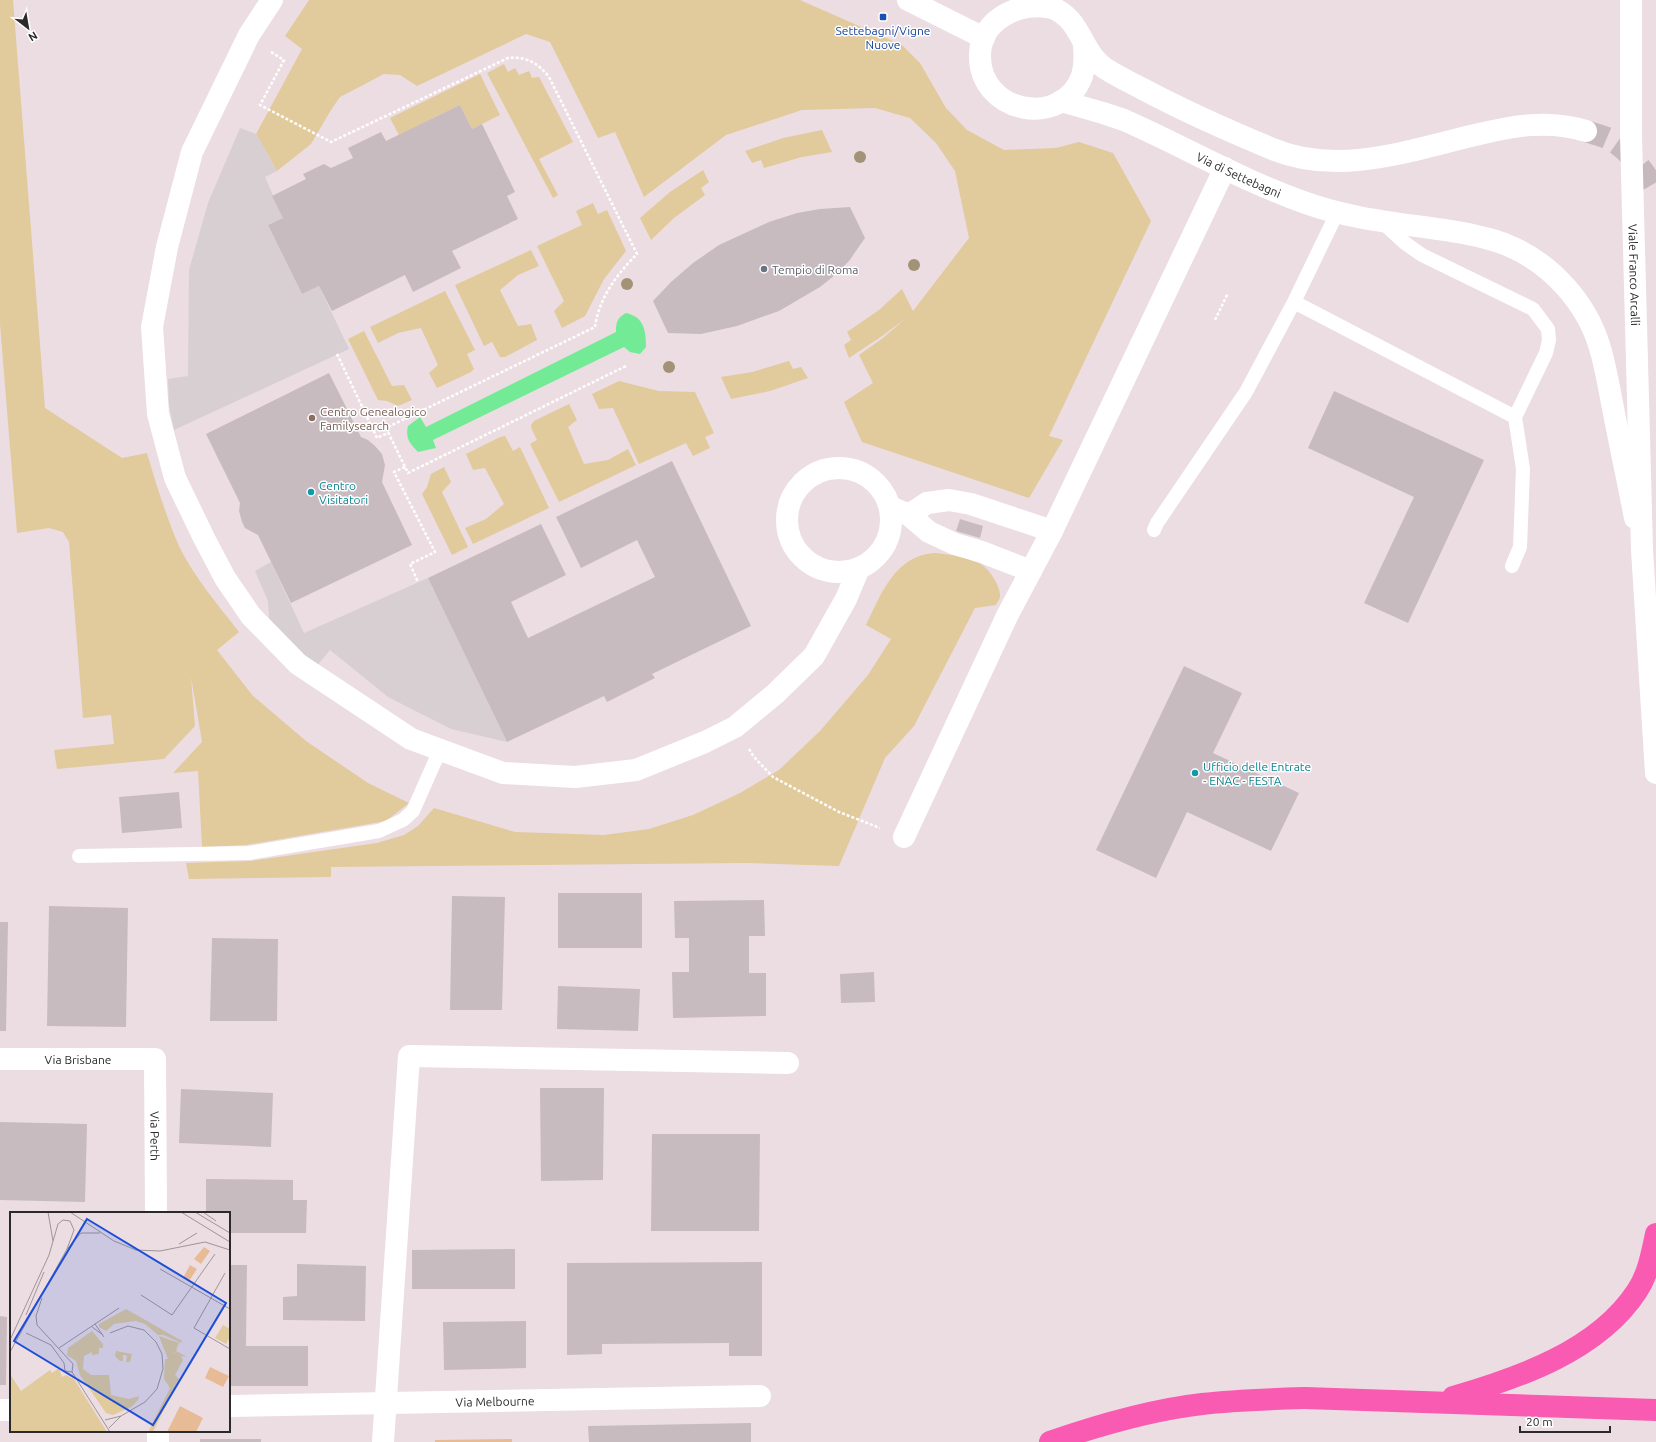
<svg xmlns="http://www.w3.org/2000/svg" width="1656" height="1442" font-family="Ubuntu,sans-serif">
	<rect width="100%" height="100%" fill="#ecdde3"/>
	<path fill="#e1ca9b" d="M 0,0 L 13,0 L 45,408 L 122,458 L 147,453 C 156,484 166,516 179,546 C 194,577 218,605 239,632 L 217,650 L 253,696 L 306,741 L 368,783 L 409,803 L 386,821 L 246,845 L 202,847 L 198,771 L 173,773 L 202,742 L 191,677 L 195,726 L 164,759 L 57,769 L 54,750 L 114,744 L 111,715 L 83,718 L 69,542 L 63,532 L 49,528 L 17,533 L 0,324 Z
		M 309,0 L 800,0 L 902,45 L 920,63 L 946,108 L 967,130 L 1004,150 L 1056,148 L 1079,142 L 1113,153 L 1151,221 L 1049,436 L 1063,440 L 1029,498 L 862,442 L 844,402 L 873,383 L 859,355 L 883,338 L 905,319 L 882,336 L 849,358 L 844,345 L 851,340 L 847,332 L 879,310 L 902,289 L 913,311 L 969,238 L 955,171 L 936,143 L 910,118 L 875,108 L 802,110 L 726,135 L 644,197 L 615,132 L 598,138 L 550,42 L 526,34 L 417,86 L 400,75 L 384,74 L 340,97 L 331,110 L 311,144 L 277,171 L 256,134 L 302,49 L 285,36 Z
		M 504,64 L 508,72 L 515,68 L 519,75 L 529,71 L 532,78 L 539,77 L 573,142 L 539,159 L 558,195 L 553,198 L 487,73 Z
		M 480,74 L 500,115 L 472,129 L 460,105 L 399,135 L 390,118 Z
		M 822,130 L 832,152 L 802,157 L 764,168 L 761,160 L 752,163 L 745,151 L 783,138 Z
		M 703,170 L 709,182 L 701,188 L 705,195 L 674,218 L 651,240 L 640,218 L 670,192 Z
		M 593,203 L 598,214 L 607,210 L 626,251 L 604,279 L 585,316 L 562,328 L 554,311 L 564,301 L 537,246 L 582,225 L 576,211 Z
		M 531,250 L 539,266 L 518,275 L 500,290 L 518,326 L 531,324 L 537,340 L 505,357 L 500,357 L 492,342 L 484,346 L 455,285 Z
		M 445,291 L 475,350 L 467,354 L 474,369 L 471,372 L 437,388 L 429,373 L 438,365 L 421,328 L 398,333 L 378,343 L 370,327 Z
		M 364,331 L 392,386 L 404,385 L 412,400 L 398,406 L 387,401 L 378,400 L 348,339 Z
		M 789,361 L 793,369 L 801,367 L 808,378 L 770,391 L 731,399 L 721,377 L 752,372 Z
		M 619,381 L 659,391 L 695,392 L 714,433 L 705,437 L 710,448 L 693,456 L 686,443 L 639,464 L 613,408 L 599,409 L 592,394 Z
		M 569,404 L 577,420 L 568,427 L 584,464 L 608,460 L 628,449 L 636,465 L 559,502 L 530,444 L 537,440 L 532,430 L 531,425 L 534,421 Z
		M 505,436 L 513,451 L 520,447 L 549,508 L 473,544 L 465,528 L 486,519 L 504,504 L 485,468 L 473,470 L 466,454 L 500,437 Z
		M 444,467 L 451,482 L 442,492 L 468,547 L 452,555 L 422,494 L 427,487 L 431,474 Z
		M 934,553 C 950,554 964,557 979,563 C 988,567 1001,586 1000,597 C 1000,599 997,602 996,605 L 975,608 L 914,726 L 885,758 L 839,866 L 747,863 L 331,867 L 331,877 L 189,879 L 186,863 L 250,861 L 377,843 L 404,835 L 418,826 L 434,808 L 515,832 L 604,835 L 649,829 L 693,815 L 740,793 L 779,770 L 820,731 L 868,675 L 891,639 L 866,625 C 881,595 894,556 934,553 Z"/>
	<path fill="#e8bb97" d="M 512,1439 L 512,1442 L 435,1442 L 435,1440 Z"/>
	<path fill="#d8cfd3" d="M 240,128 L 256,134 L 277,171 L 265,177 L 283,218 L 268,225 L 302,294 L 319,286 L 349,349 L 174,430 L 169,405 L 168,379 L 188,376 L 189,270 L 208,203 Z
		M 271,562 L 304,633 L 428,578 L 507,742 L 451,729 L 388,697 L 330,650 L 316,667 L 277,632 L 269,618 L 268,601 L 255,571 Z"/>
	<path fill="#73ea95" d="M 626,313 C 644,317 646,330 646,347 L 640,354 L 630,352 L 624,347 L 433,440 L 436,448 L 418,452 C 410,444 405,438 408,426 L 420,417 L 426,427 L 616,332 C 616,322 617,318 626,313 Z"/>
	<path fill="#c7bbc0" d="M 460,105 L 472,129 L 482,124 L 515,192 L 507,196 L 518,219 L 452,251 L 461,268 L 413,292 L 405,275 L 332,311 L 319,286 L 302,294 L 268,225 L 283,218 L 272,196 L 306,179 L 303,174 L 324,164 L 331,168 L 353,158 L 348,148 L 381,132 L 386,141 Z
		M 850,207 L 865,238 L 849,261 L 835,275 L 820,287 L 779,311 L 737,326 L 701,334 L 668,333 L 653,301 L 671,282 L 693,263 L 719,245 L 769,222 L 797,213 L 820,209 Z
		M 329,373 L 361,437 L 368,440 L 375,446 L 382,454 L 385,465 L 382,482 L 412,545 L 291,603 L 258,535 L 245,528 L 242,522 L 239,511 L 240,503 L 206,434 Z
		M 1334,391 L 1484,460 L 1408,623 L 1364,603 L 1414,497 L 1308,448 Z
		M 672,461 L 751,626 L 652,674 L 655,678 L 607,702 L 604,696 L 507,742 L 428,578 L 541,524 L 566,575 L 511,602 L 528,638 L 655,577 L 637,540 L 581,568 L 556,517 Z
		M 960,519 L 983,526 L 980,538 L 956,531 Z
		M 1184,666 L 1242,693 L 1213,753 L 1299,793 L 1271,851 L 1187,812 L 1156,878 L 1096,850 Z
		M 179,792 L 182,828 L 122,833 L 119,797 Z
		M 558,893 L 642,893 L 642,948 L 558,948 Z
		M 452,896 L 505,897 L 502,1010 L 450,1010 Z
		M 764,900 L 765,936 L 749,936 L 749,973 L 766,973 L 766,1016 L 673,1018 L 672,972 L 689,972 L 689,938 L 675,938 L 674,901 Z
		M 49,906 L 128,908 L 126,1027 L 47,1026 Z
		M 0,922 L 8,922 L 6,1031 L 0,1031 Z
		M 212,938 L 278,939 L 277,1021 L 210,1021 Z
		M 874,972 L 875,1002 L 841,1003 L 840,974 Z
		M 558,986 L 640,989 L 638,1031 L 557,1029 Z
		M 540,1088 L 604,1088 L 603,1180 L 541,1181 Z
		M 181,1089 L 273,1093 L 271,1147 L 179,1143 Z
		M 0,1122 L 87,1124 L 85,1202 L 0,1200 Z
		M 652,1134 L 760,1134 L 759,1231 L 651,1231 Z
		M 206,1179 L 293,1180 L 293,1200 L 307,1200 L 306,1233 L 229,1233 L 229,1213 L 206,1213 Z
		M 515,1249 L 515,1289 L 412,1289 L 412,1250 Z
		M 762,1262 L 762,1356 L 729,1356 L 729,1343 L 602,1344 L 602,1354 L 567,1355 L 567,1263 Z
		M 297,1264 L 366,1266 L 365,1321 L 283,1320 L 283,1297 L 297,1296 Z
		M 229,1265 L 247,1265 L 246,1346 L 308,1346 L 308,1386 L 229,1386 Z
		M 0,1316 L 7,1317 L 6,1385 L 0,1385 Z
		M 526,1321 L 526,1368 L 444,1370 L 443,1322 Z
		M 751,1423 L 751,1442 L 589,1442 L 588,1426 Z
		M 200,1439 L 261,1439 L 261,1442 L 200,1442 Z"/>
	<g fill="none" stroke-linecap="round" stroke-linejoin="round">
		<path stroke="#c5b9be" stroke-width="22" stroke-dasharray="22 11" stroke-linecap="butt" d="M 1586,131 C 1594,134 1604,136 1611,140 C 1629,150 1647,174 1656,192"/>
		<path stroke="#fff" stroke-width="2.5" stroke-dasharray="3 2" stroke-linecap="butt" d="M 271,52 L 284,60 L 260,105 L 331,142 L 508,58 C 526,56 538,63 549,77 L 637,254 C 617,274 599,298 595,327 L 386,428 L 408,473 L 626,366
			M 1215,320 L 1228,293
			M 337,354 L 377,438 L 388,433
			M 405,467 L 394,472 L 435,552 L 410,564 L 418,582
			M 749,749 L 754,757 L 773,777 L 839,812 L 880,828"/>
		<path stroke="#fff" stroke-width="14" d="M 1381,221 L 1405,243 L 1422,255 L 1533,309 L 1548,329 L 1549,340 L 1546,353 L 1515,417 L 1523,469 L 1520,547 L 1512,566
			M 1294,302 L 1515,417
			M 1154,530 L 1157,523 L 1246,392 L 1294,302 L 1337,213
			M 79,856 L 249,853 L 379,831 L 403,820 L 413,811 L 440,750"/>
		<g stroke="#fff" stroke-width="22">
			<path d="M 272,0 L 249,35 L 192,152 L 167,247 L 152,327 L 158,414 L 175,478 L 204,538 L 225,578 L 251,616 L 298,664 L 411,739 L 503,773 L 575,777 L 636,770 L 705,742 L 735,727 L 775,694 L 814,656 L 846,599 L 859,568"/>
			<circle cx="839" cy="520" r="52"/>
			<path d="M 890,507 L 909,515 L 929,532 L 955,544 L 982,552 L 1031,571"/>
			<path d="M 909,515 L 927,503 L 949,500 L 971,504 L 1052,531"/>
			<path d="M 904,837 L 1007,616 L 1052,531 L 1225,168"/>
			<path id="s1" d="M 0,1059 L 155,1059 L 156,1213"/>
			<path id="s2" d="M 229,1406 L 760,1396"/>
			<path d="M 0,1410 L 11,1410"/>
			<path d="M 158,1431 L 158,1442"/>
			<path d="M 383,1442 L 409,1056 L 788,1063"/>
		</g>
		<g stroke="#fff" stroke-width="22">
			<path d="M 908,0 L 984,38"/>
			<path d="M 1084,46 C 1085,56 1085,66 1082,76 C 1062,130 978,113 980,54 C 981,19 1021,0 1053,8 C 1082,20 1081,53 1106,69 C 1117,76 1129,82 1141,88 C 1184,111 1229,131 1275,150 C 1340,176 1411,150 1475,135 C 1513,126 1548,119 1586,131"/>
			<path id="s3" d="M 1061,101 L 1103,113 L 1124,120 C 1185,147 1243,181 1306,203 C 1356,221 1411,224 1463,233 C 1478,236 1493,239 1507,245 C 1551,263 1587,303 1600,348 C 1606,368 1609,388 1613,408 C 1620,445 1628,481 1635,518"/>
		</g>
		<path stroke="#fff" stroke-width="22" id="s4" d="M 1631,0 L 1631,136 L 1642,550 L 1656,773"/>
		<path stroke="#f95bb2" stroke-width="22" d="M 1453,1397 C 1518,1378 1598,1351 1637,1291 C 1648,1275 1652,1253 1656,1234
			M 1050,1442 C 1099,1425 1150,1410 1202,1404 C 1236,1400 1271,1399 1305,1398 L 1656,1410"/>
	</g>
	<g fill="#a29376">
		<circle cx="860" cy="157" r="6"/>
		<circle cx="914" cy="265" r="6"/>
		<circle cx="627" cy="284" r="6"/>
		<circle cx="669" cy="367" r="6"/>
	</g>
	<rect fill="#1a4fb4" stroke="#fff" stroke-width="1.5" x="879" y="13" width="8" height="8" rx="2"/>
	<circle fill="#6b7280" stroke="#fff" stroke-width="1.5" cx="764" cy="269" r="4"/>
	<circle fill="#8d6e63" stroke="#fff" stroke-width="1.5" cx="312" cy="418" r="4"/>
	<g fill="#0f9aa8" stroke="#fff" stroke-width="1.5">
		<circle cx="311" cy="492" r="4"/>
		<circle cx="1195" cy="773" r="4"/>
	</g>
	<g text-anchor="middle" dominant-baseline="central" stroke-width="3" stroke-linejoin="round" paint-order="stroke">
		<g font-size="12" fill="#164399" stroke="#fff">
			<text x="883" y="30">Settebagni/Vigne<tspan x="883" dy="14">Nuove</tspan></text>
		</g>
		<g font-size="12" fill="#2a2a2a" stroke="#fff">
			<text stroke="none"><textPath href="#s3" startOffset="193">Via di Settebagni</textPath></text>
			<text stroke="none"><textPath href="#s4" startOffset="275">Viale Franco Arcalli</textPath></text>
			<text stroke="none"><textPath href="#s1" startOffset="78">Via Brisbane</textPath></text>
			<text stroke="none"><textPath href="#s1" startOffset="232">Via Perth</textPath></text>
			<text stroke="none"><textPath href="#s2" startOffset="266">Via Melbourne</textPath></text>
		</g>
		<g font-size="12" fill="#5b616d" stroke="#fff" text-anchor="start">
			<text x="772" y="269">Tempio di Roma</text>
		</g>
		<g font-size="12" fill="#785e54" stroke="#fff" text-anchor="start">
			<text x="320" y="411">Centro Genealogico<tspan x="320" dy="14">Familysearch</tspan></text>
		</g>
		<g font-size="12" fill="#0d838f" stroke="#fff" text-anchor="start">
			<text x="319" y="485">Centro<tspan x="319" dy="14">Visitatori</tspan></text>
			<text x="1203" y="766">Ufficio delle Entrate<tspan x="1203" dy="14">- ENAC - FESTA</tspan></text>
		</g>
	</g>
	<g transform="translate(10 1212)">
		<rect width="220" height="220" fill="#ecdde3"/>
		<path d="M 116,97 L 172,129 L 171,131 L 154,123 L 148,123 L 135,112 L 126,109 L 104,112 L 96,119 L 89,115 L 89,112 ZM 213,113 L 220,117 L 220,125 L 216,132 L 205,126 ZM 82,119 L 93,132 L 93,136 L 89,136 L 89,142 L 82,143 L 82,140 L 74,144 L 73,157 L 81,163 L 99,163 L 101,183 L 119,187 L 129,184 L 128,188 L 121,195 L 103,203 L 96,201 L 70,163 L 66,149 L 57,143 L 58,136 ZM 149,124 L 169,131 L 166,138 L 168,139 L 163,141 L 168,140 L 177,145 L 171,144 L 173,148 L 165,163 L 169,167 L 143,220 L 138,220 L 160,176 L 154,167 L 155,147 L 158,147 ZM 106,139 L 122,142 L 120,150 L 116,150 L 117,144 L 115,143 L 113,143 L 113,149 L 110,149 L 105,144 ZM 49,156 L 52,165 L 56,163 L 64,167 L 97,220 L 0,220 L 0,162 L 11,179 L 40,158 L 42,161 Z" fill="#e1ca9b"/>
		<path d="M 194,35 L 200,39 L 191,52 L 184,47 ZM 180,53 L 187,57 L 179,69 L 173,66 ZM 200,155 L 219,164 L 213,175 L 195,166 ZM 170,194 L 193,206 L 186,220 L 157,220 Z" fill="#e8bb97"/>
		<path fill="none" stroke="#9e9599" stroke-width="1" d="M 38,0 L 43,29M 60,0 L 104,29 L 126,38 L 150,39 L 195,30 L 220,38M 171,0 L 220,30M 185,0 L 220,21M 193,0 L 206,9M 169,32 L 187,21M 57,37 L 71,21 L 90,21M 150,57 L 220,97M 215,61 L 184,116 L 220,137M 131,83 L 162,103 L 205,42M 32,86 L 26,104 L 27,113 L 63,152 L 62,160M 16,103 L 34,60M 85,112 L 94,125M 82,115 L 93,123M 16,121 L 41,133 L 54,151 L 55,159 L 62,160M 0,128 L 39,43 L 48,12 L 53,8 L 60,9 L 64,18 L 57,37 L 0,140M 49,136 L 109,96M 62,160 L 100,220M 95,208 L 111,204 L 135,190 L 147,177 L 153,157 L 152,142 L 146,130 L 134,118 L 118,114 L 100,121M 99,216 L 111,204"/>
		<path fill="#1d4ed8" fill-opacity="0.15" stroke="#1d4ed8" stroke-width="2" d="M 77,7 L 216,91 L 143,213 L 4,129 Z"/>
		<rect width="220" height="220" fill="none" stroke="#2a2a2a" stroke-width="2"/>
	</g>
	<g transform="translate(28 28) rotate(149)" stroke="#ffffff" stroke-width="3" paint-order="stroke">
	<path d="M0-3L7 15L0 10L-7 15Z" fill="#2a2a2a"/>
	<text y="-6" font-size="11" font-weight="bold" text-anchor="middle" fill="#2a2a2a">N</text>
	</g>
	<path d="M1520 1426v6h90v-6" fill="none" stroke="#2a2a2a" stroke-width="2"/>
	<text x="1526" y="1426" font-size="12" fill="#2a2a2a" stroke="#ffffff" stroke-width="3" paint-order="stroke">20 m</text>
</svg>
